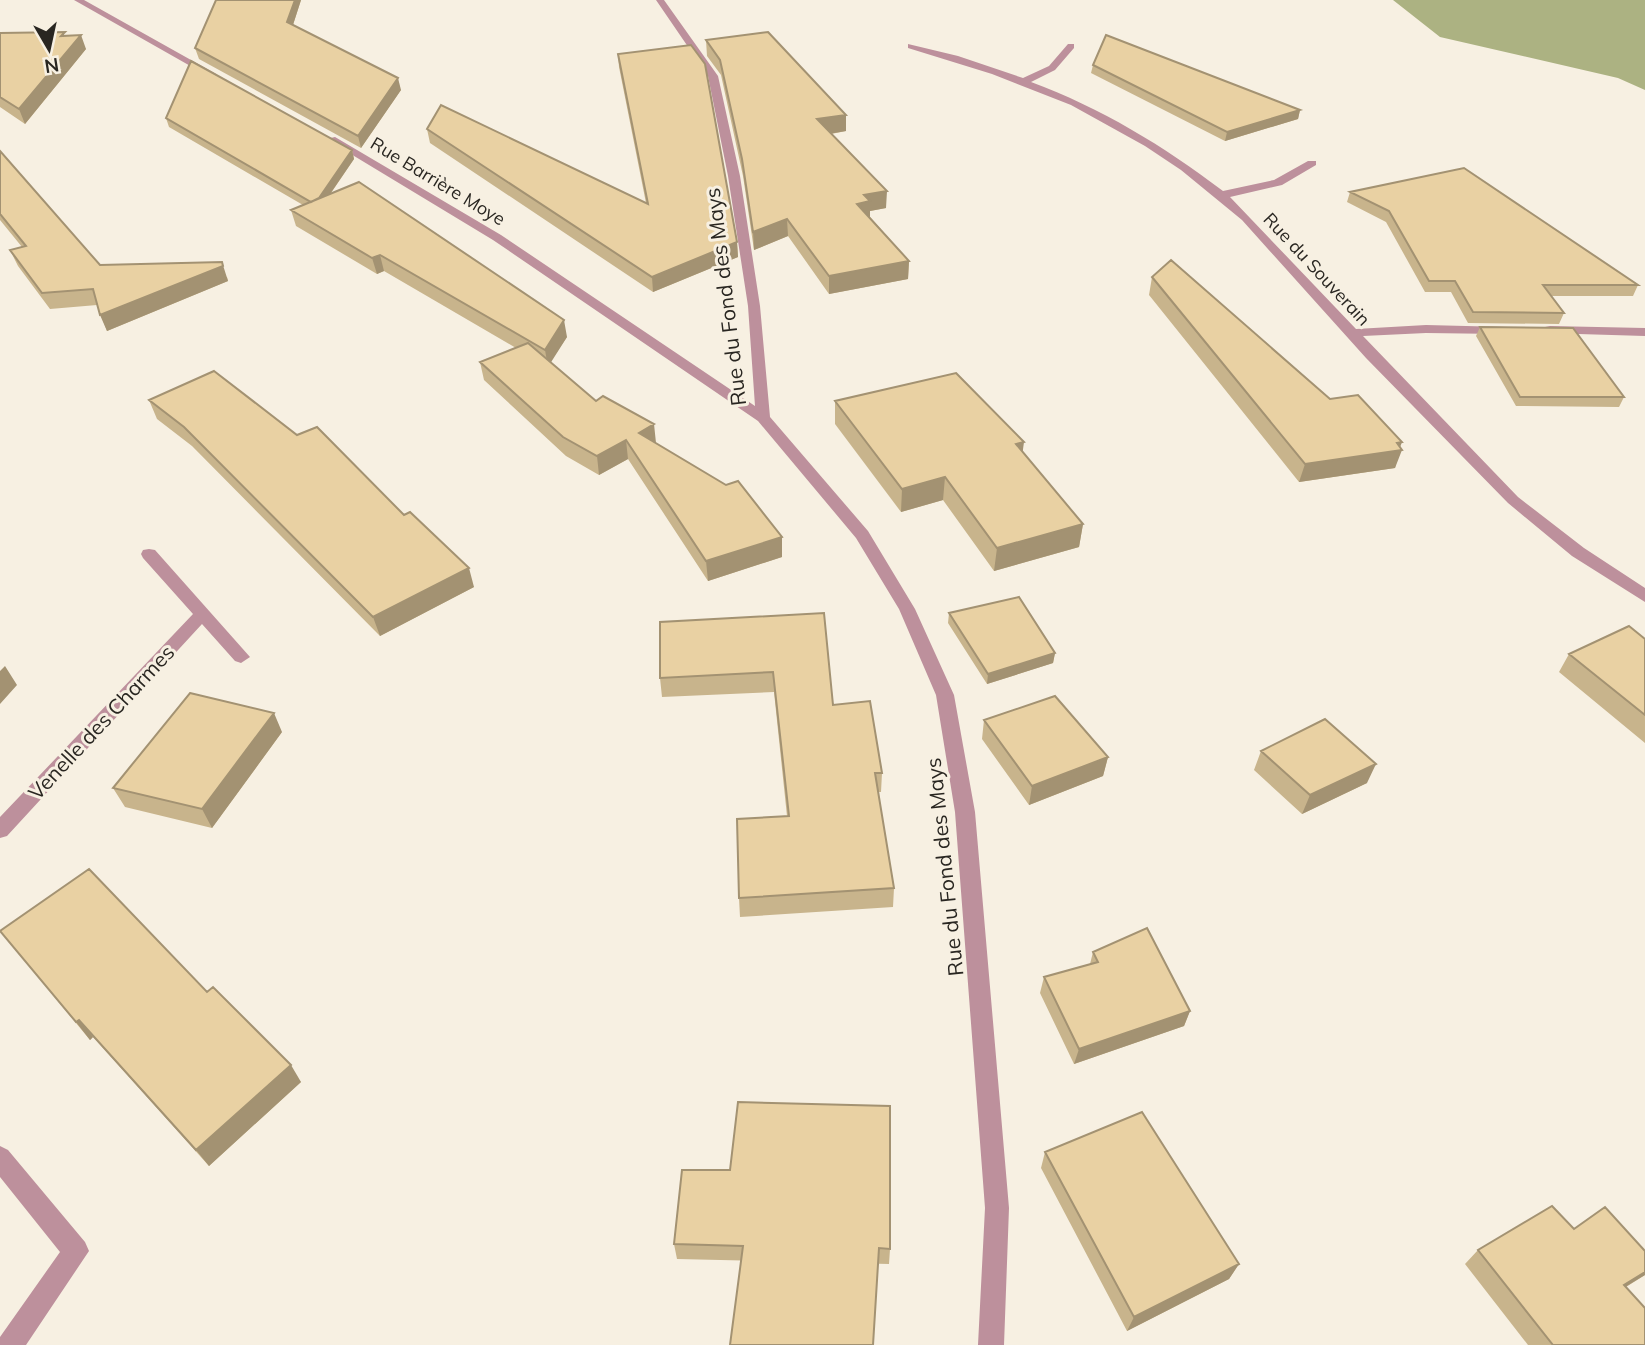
<svg xmlns="http://www.w3.org/2000/svg" width="1645" height="1345" font-family="Mulish,sans-serif">
	<rect width="100%" height="100%" fill="#f7f0e2"/>
	<path fill="#acb282" d="M 1393,0 L 1645,0 L 1645,90 L 1618,78 L 1440,37 Z"/>
	<g fill="none" stroke-linecap="round" stroke-linejoin="round">
		<path fill="#bd909c" fill-rule="evenodd" d="M 74,0 L 84,0 L 216,74 L 208,76 Z
			M 656,0 L 664,0 L 718,76 L 740,176 L 760,306 L 770,417 L 868,531 L 915,609 L 954,695 L 975,812 L 1009,1208 L 1004,1345 L 978,1345 L 985,1208 L 955,812 L 936,695 L 899,609 L 856,538 L 758,421 L 493,240 L 326,139 L 335,137 L 501,235 L 755,406 L 748,306 L 728,176 L 708,76 Z
			M 908,44 L 958,56 L 1023,78 L 1049,66 L 1068,44 L 1074,44 L 1074,48 L 1055,70 L 1031,82 C 1101,108 1164,146 1223,191 L 1274,180 L 1308,161 L 1316,161 L 1316,165 L 1282,185 L 1230,197 L 1356,329 L 1426,325 L 1506,327 L 1506,333 L 1501,334 L 1426,333 L 1363,336 L 1518,497 L 1584,548 L 1645,588 L 1645,602 L 1572,556 L 1508,503 L 1366,358 L 1242,220 L 1181,170 L 1145,146 L 1071,105 L 992,74 L 908,48 Z
			M 1550,326 L 1645,328 L 1645,336 L 1545,333 L 1545,327 Z
			M 149,549 L 155,550 L 250,657 L 241,663 L 235,661 L 202,624 L 7,836 L 0,838 L 0,817 L 193,614 L 143,558 L 141,554 L 143,550 Z
			M 0,1146 L 8,1150 L 85,1242 L 89,1251 L 26,1345 L 0,1345 L 0,1337 L 60,1252 L 0,1177 Z"/>
	</g>
	<path fill="#c8b48c" d="M 216,0 L 301,0 L 293,25 L 401,90 L 361,148 L 199,59 L 195,48 Z
		M 0,33 L 66,36 L 86,49 L 25,124 L 0,107 Z
		M 706,40 L 846,131 L 831,134 L 886,208 L 870,211 L 870,217 L 909,261 L 908,279 L 829,294 L 788,236 L 754,250 L 743,176 L 721,75 L 707,56 Z
		M 618,54 L 737,242 L 738,257 L 653,292 L 430,143 L 427,129 L 646,203 L 619,67 Z
		M 1093,65 L 1300,110 L 1298,119 L 1225,141 L 1091,73 Z
		M 166,118 L 352,150 L 354,159 L 331,193 L 567,337 L 550,362 L 596,401 L 656,443 L 782,557 L 708,581 L 628,459 L 599,475 L 566,456 L 484,380 L 480,362 L 516,348 L 384,271 L 377,274 L 296,226 L 291,210 L 303,205 L 169,127 Z
		M 0,151 L 100,265 L 227,277 L 228,281 L 107,331 L 97,305 L 50,309 L 18,266 L 10,250 L 22,247 L 0,220 Z
		M 1350,192 L 1638,285 L 1633,296 L 1551,296 L 1564,313 L 1559,324 L 1468,323 L 1451,292 L 1425,292 L 1386,222 L 1347,202 Z
		M 1152,277 L 1400,447 L 1395,468 L 1299,482 L 1149,295 Z
		M 1480,327 L 1624,397 L 1619,407 L 1516,406 L 1476,336 Z
		M 149,400 L 474,587 L 380,636 L 192,446 L 157,419 Z
		M 835,401 L 1023,452 L 1083,524 L 1079,547 L 994,571 L 943,500 L 901,512 L 835,424 Z
		M 824,613 L 833,705 L 882,773 L 881,792 L 878,792 L 894,888 L 893,907 L 740,917 L 739,898 L 787,816 L 774,692 L 662,697 L 660,678 Z
		M 949,613 L 1055,653 L 1053,663 L 987,684 L 948,623 Z
		M 1645,639 L 1645,743 L 1559,672 L 1569,654 Z
		M 984,720 L 1108,757 L 1103,776 L 1029,805 L 982,739 Z
		M 282,732 L 212,828 L 125,807 L 113,788 Z
		M 1261,751 L 1367,783 L 1302,814 L 1254,770 Z
		M 0,931 L 207,992 L 301,1082 L 209,1166 L 93,1037 L 90,1040 Z
		M 1093,952 L 1190,1011 L 1184,1026 L 1074,1064 L 1040,993 L 1044,977 L 1090,964 Z
		M 1045,1152 L 1239,1264 L 1229,1279 L 1127,1331 L 1041,1168 Z
		M 1574,1229 L 1645,1251 L 1645,1275 L 1626,1287 L 1645,1345 L 1528,1345 L 1465,1264 L 1478,1250 Z
		M 674,1244 L 890,1249 L 889,1264 L 677,1259 Z"/>
	<path fill="#a39272" d="M 295,0 L 301,0 L 290,34 L 287,22 Z
		M 81,35 L 86,49 L 25,124 L 19,109 Z
		M 398,78 L 401,90 L 361,148 L 358,136 Z
		M 1300,110 L 1298,119 L 1225,141 L 1227,132 Z
		M 846,115 L 846,131 L 817,136 L 817,119 Z
		M 352,150 L 354,159 L 317,213 L 315,204 Z
		M 887,191 L 886,208 L 870,211 L 870,218 L 857,204 L 864,195 Z
		M 787,219 L 788,236 L 754,250 L 753,232 Z
		M 737,242 L 738,257 L 653,292 L 652,277 Z
		M 380,255 L 384,271 L 377,274 L 372,258 Z
		M 909,261 L 908,279 L 829,294 L 829,276 Z
		M 222,262 L 228,281 L 107,331 L 100,315 Z
		M 564,320 L 567,337 L 548,367 L 545,350 Z
		M 654,424 L 656,443 L 639,433 Z
		M 626,440 L 628,459 L 599,475 L 597,456 Z
		M 1024,442 L 1021,464 L 1016,444 Z
		M 1402,442 L 1399,450 L 1402,450 L 1395,468 L 1299,482 L 1305,464 Z
		M 945,477 L 943,500 L 901,512 L 902,489 Z
		M 1083,524 L 1079,547 L 994,571 L 997,548 Z
		M 782,537 L 782,557 L 708,581 L 706,561 Z
		M 469,568 L 474,587 L 380,636 L 373,617 Z
		M 1055,653 L 1053,663 L 987,684 L 988,674 Z
		M 5,666 L 17,685 L 0,704 L 0,671 Z
		M 274,713 L 282,732 L 212,828 L 202,809 Z
		M 1108,757 L 1103,776 L 1029,805 L 1032,786 Z
		M 1376,764 L 1367,783 L 1302,814 L 1310,795 Z
		M 1190,1011 L 1184,1026 L 1074,1064 L 1079,1049 Z
		M 79,1020 L 93,1037 L 90,1040 L 76,1022 Z
		M 291,1065 L 301,1082 L 209,1166 L 196,1150 Z
		M 1239,1264 L 1229,1279 L 1127,1331 L 1134,1317 Z
		M 1645,1272 L 1645,1275 L 1640,1278 L 1607,1298 L 1624,1285 Z"/>
	<path fill="#e9d1a3" stroke="#a39272" stroke-width="2" d="M 216,0 L 295,0 L 287,22 L 398,78 L 358,136 L 195,48 Z
		M 65,32 L 61,36 L 81,35 L 19,109 L 0,97 L 0,33 Z
		M 768,32 L 846,115 L 817,119 L 887,191 L 864,195 L 870,201 L 857,204 L 909,261 L 829,276 L 787,219 L 753,232 L 742,159 L 720,60 L 706,40 Z
		M 1106,35 L 1300,110 L 1227,132 L 1093,65 Z
		M 691,45 L 705,64 L 737,242 L 652,277 L 427,129 L 441,105 L 648,204 L 618,54 Z
		M 191,61 L 352,150 L 319,198 L 311,202 L 166,118 Z
		M 0,151 L 100,265 L 222,262 L 223,266 L 100,315 L 93,289 L 42,293 L 10,250 L 26,246 L 0,214 Z
		M 1464,168 L 1638,285 L 1543,285 L 1564,313 L 1473,312 L 1455,281 L 1429,281 L 1389,211 L 1350,192 Z
		M 359,182 L 564,320 L 545,350 L 380,255 L 372,258 L 291,210 Z
		M 1171,260 L 1330,399 L 1358,395 L 1402,442 L 1397,443 L 1402,450 L 1305,464 L 1152,277 Z
		M 1480,327 L 1573,328 L 1624,397 L 1520,397 Z
		M 528,343 L 596,401 L 603,396 L 654,424 L 639,433 L 726,485 L 738,481 L 782,537 L 706,561 L 626,440 L 597,456 L 563,437 L 480,362 Z
		M 214,371 L 297,435 L 317,427 L 404,515 L 410,512 L 469,568 L 373,617 L 184,427 L 149,400 Z
		M 956,373 L 1024,442 L 1016,444 L 1083,524 L 997,548 L 945,477 L 902,489 L 835,401 Z
		M 1019,597 L 1055,653 L 988,674 L 949,613 Z
		M 824,613 L 833,705 L 870,701 L 882,773 L 875,773 L 894,888 L 739,898 L 737,819 L 789,816 L 773,672 L 660,678 L 660,622 Z
		M 1629,626 L 1645,639 L 1645,715 L 1569,654 Z
		M 190,693 L 274,713 L 202,809 L 113,788 Z
		M 1055,696 L 1108,757 L 1032,786 L 984,720 Z
		M 1325,719 L 1376,764 L 1310,795 L 1261,751 Z
		M 89,869 L 207,992 L 213,987 L 291,1065 L 196,1150 L 79,1020 L 76,1022 L 0,931 Z
		M 1147,928 L 1190,1011 L 1079,1049 L 1044,977 L 1098,962 L 1093,952 Z
		M 738,1102 L 890,1106 L 890,1249 L 879,1248 L 873,1345 L 730,1345 L 743,1246 L 674,1244 L 682,1170 L 730,1170 Z
		M 1142,1112 L 1239,1264 L 1134,1317 L 1045,1152 Z
		M 1552,1206 L 1574,1229 L 1605,1207 L 1645,1251 L 1645,1272 L 1624,1285 L 1645,1308 L 1645,1345 L 1553,1345 L 1478,1250 Z"/>
	<g text-anchor="middle" dominant-baseline="central" stroke-width="6" stroke-linejoin="round" paint-order="stroke">
		<g font-size="18" fill="#292621" stroke="#f7f0e2">
			<text transform="translate(438 181) rotate(31)">Rue Barrière Moye</text>
			<text transform="translate(1317 269) rotate(47)">Rue du Souverain</text>
		</g>
		<g font-size="21" fill="#292621" stroke="#f7f0e2">
			<text transform="translate(725 297) rotate(-97)">Rue du Fond des Mays</text>
			<text transform="translate(101 722) rotate(-47)">Venelle des Charmes</text>
			<text transform="translate(944 867) rotate(-96)">Rue du Fond des Mays</text>
		</g>
	</g>
	<g transform="translate(49 49) rotate(171)" stroke="#f7f0e2" stroke-width="5" paint-order="stroke">
	<path d="M0-5L12 26L0 18L-12 26Z" fill="#292621"/>
	<text y="-10" font-size="19" font-weight="bold" text-anchor="middle" fill="#292621">N</text>
	</g>
</svg>
